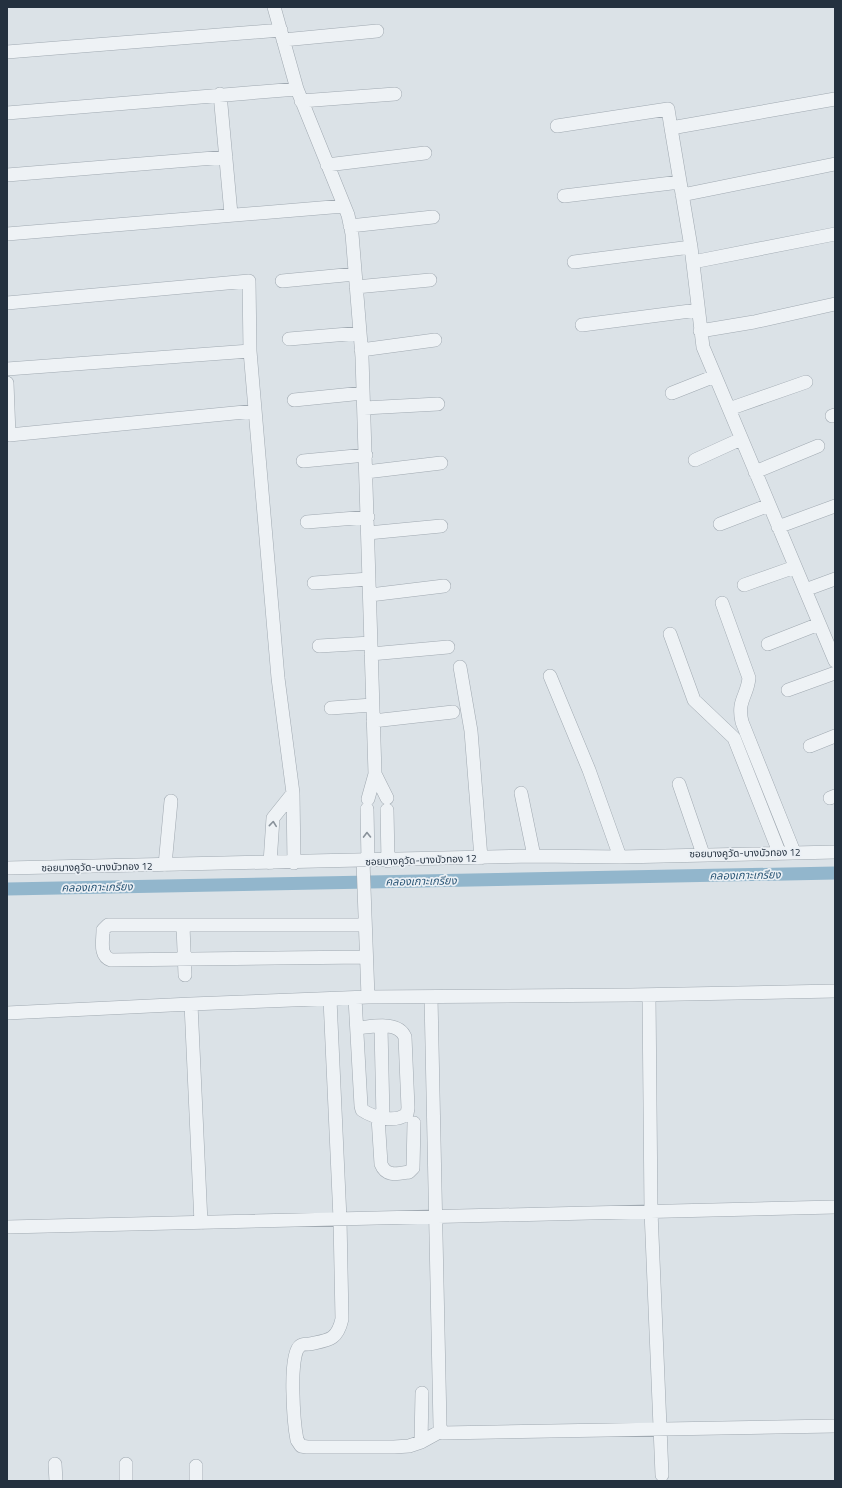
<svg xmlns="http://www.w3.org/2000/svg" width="842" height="1488" font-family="'Titillium Web','Noto Sans Thai',sans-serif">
	<rect width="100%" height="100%" fill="#dbe2e7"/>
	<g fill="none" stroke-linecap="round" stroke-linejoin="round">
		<path stroke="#92b6cc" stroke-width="13" d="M 7,889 L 835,873"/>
		<defs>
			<path id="minor" d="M 274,7 L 297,89 L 348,215 L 352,234 L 362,357 L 375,774 L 368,799
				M 283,40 L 377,31
				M 7,52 L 281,30
				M 220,94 L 231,214
				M 835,99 L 671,128 L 691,247 L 703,347 L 835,661
				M 301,101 L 395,94
				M 7,113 L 297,89
				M 557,126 L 668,109 L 671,128
				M 327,165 L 425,153
				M 7,175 L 226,157
				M 682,195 L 835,164
				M 564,196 L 680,182
				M 350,226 L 433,217
				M 7,234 L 344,206
				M 574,262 L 691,247
				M 693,262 L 835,234
				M 282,281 L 355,274
				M 356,287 L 430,280
				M 7,303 L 249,281 L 250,351 L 278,678 L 293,793
				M 582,325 L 698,310
				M 700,331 L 754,322 L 835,304
				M 289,339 L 360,333
				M 361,350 L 435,340
				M 7,369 L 250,351
				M 7,383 L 9,435 L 255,411
				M 672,393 L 715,376
				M 294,400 L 363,393
				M 364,408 L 438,404
				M 729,409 L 806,382
				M 832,416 L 835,415
				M 695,460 L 741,439
				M 303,461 L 366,455
				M 366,472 L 441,463
				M 755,472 L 818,446
				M 307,522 L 368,517
				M 720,524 L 769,505
				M 778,527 L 835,506
				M 368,533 L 441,526
				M 314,583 L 369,579
				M 744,585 L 795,567
				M 805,590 L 835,579
				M 370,595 L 444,586
				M 722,603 L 749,678 C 747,697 737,700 742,722 L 794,852
				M 670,634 L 694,700 L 734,738 L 779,852
				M 768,644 L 819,624
				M 319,646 L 371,643
				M 371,654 L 448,647
				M 460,667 L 471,731 L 481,858
				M 550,676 L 589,770 L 620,857
				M 788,690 L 835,673
				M 331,708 L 372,705
				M 373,721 L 453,712
				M 810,746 L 835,736
				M 375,774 L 387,798
				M 679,784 L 703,854
				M 521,793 L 534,856
				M 830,798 L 835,796
				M 367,809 L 368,861
				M 387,810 L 388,861
				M 363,861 L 368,997
				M 270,863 L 273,818 L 293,793 L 294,863
				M 165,865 L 171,801
				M 7,868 L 534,856 L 620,857 L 835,852
				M 365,925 L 108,925 L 103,930 C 103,941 99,956 111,960 L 366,957
				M 183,926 L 185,975
				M 649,995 L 651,1211 L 662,1475
				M 431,997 L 440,1426 L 442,1433 L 835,1426
				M 355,998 L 361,1106 L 362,1110 C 374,1118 395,1123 407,1114 L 408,1108 L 405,1037 C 398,1020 371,1027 357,1028
				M 330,999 L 340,1219 L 342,1319 C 337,1341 328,1340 309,1344 C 306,1344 302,1344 300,1346 C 288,1354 294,1425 297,1440 L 301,1446 L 307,1447 L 394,1447 L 409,1446 L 421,1442 L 441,1431
				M 191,1004 L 201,1223
				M 7,1013 L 191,1004 L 368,997 L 631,995 L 835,991
				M 381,1027 L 383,1118
				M 378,1117 L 381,1164 C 386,1177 397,1174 409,1172 L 413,1168 L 414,1123
				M 7,1227 L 835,1207
				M 421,1442 L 422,1393
				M 55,1464 L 56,1481
				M 126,1464 L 126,1481
				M 196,1466 L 196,1481"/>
		</defs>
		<use href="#minor" stroke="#a0a9b1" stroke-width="14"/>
		<use href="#minor" stroke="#eef2f5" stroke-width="13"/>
	</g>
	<defs><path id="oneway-chevron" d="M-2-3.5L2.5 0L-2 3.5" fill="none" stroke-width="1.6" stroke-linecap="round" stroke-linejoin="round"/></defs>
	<g stroke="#89929a">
		<use href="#oneway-chevron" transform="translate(273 824) rotate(-84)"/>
		<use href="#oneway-chevron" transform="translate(367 835) rotate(-91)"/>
	</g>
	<g text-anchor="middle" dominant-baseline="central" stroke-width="3.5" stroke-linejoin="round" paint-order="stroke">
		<g font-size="10" fill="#24313f" stroke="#ebf0f5">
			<text transform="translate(745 853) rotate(-1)">ซอยบางคูวัด-บางบัวทอง 12</text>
			<text transform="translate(421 860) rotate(-2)">ซอยบางคูวัด-บางบัวทอง 12</text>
			<text transform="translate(97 867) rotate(-1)">ซอยบางคูวัด-บางบัวทอง 12</text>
		</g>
		<g font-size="11" font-style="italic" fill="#2b5676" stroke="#ebf0f5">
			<text transform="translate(745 875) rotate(-1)">คลองเกาะเกรียง</text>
			<text transform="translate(421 881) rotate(-1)">คลองเกาะเกรียง</text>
			<text transform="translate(97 887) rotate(-1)">คลองเกาะเกรียง</text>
		</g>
	</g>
	<rect width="842" height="1488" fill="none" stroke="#24313f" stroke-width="16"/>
</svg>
